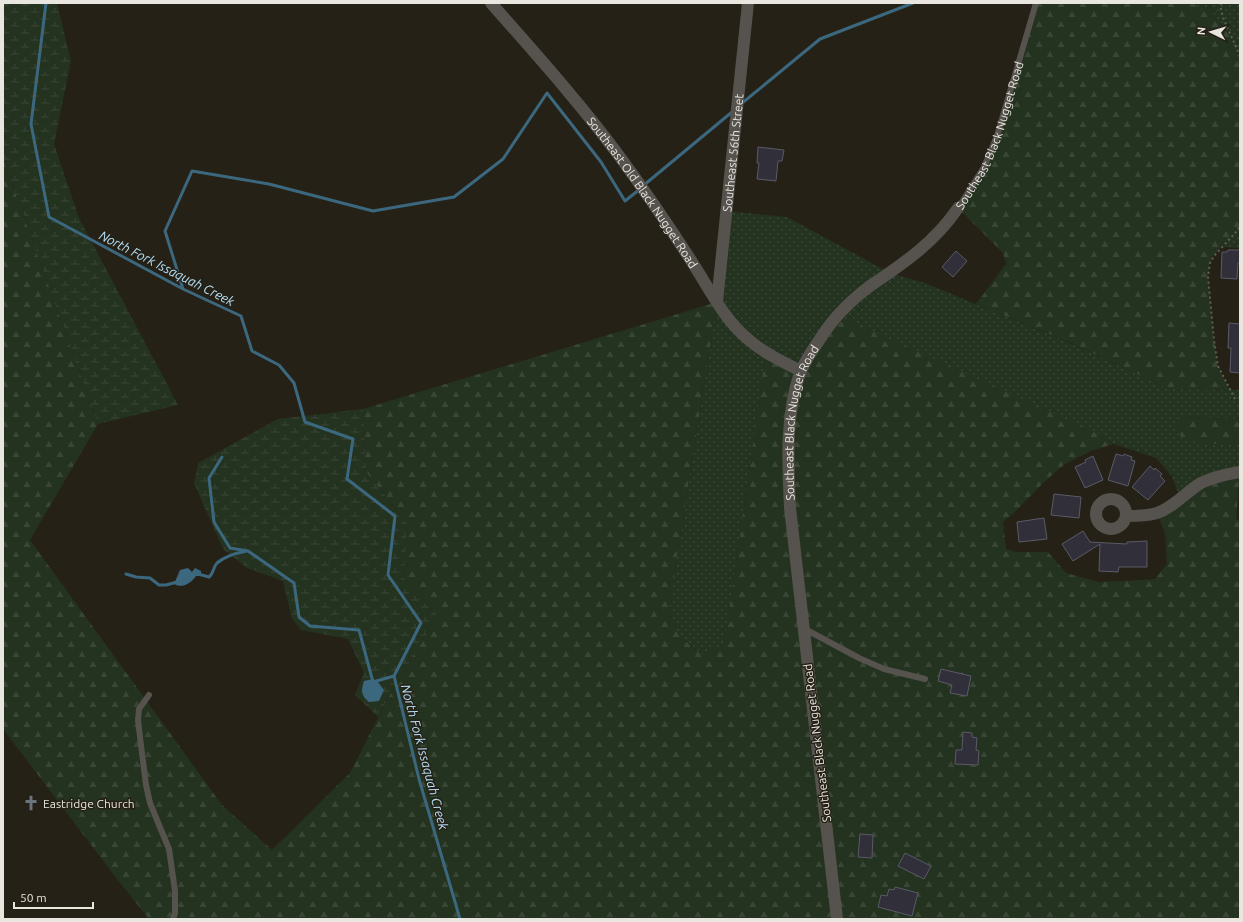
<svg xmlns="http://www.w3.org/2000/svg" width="1243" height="922" font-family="Ubuntu,sans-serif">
	<defs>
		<pattern id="green-dots" width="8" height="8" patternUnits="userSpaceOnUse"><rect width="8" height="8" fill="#243220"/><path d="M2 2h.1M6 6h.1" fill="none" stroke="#394635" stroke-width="1.8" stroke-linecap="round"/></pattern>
		<pattern id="forest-firs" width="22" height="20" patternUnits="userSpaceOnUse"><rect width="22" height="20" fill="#243220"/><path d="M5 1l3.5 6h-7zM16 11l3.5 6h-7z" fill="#394635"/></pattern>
		<pattern id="wetland-marsh" width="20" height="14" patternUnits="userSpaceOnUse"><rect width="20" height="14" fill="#243220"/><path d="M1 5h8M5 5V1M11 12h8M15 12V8" fill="none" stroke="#394635"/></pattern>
	</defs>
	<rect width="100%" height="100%" fill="#252116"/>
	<path fill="url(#green-dots)" d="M 1194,3 L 1240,3 L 1240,58 L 1238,49 L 1230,31 L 1216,20 L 1210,4 L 1205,10 L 1201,10 Z
		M 727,211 L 787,217 L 890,273 L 925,283 L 1070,343 L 1169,389 L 1240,390 L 1240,419 L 1180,417 L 1213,444 L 1240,442 L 1240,472 L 1180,498 L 1171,475 L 1156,458 L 1114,444 L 1096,433 L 801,371 L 766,353 L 724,645 L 703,655 L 679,636 L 669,609 L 717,302 Z
		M 1240,224 L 1240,248 L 1222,247 L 1238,230 Z"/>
	<path fill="url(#forest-firs)" d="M 1036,3 L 1194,3 L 1202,10 L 1205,10 L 1209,3 L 1216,20 L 1230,31 L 1238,49 L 1240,58 L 1240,224 L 1238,230 L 1213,256 L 1210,263 L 1208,276 L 1214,340 L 1218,366 L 1230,390 L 1169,389 L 1071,343 L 976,304 L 1006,264 L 1003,253 L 958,208 L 984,167 Z
		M 3,158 L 98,424 L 30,540 L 222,805 L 272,850 L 350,773 L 388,698 L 437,616 L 404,578 L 407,523 L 366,472 L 363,409 L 717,302 L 669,609 L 679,636 L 703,655 L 724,645 L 766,352 L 801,371 L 837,315 L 1096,433 L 1114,444 L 1091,451 L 1065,464 L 1043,483 L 1019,508 L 1003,522 L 1006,549 L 1016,552 L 1048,552 L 1066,573 L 1099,582 L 1125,581 L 1155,579 L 1167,564 L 1165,533 L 1157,513 L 1180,498 L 1240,472 L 1236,519 L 1240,520 L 1240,667 L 1238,695 L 1240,699 L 1240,919 L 149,919 L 117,879 L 3,729 Z
		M 1179,417 L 1240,419 L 1240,442 L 1213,444 L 1184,441 L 1175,428 Z"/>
	<path fill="url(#wetland-marsh)" d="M 3,3 L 57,3 L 71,61 L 54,144 L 79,218 L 178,405 L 98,424 L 3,158 Z
		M 363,409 L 366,472 L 407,523 L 404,578 L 437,616 L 388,698 L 378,717 L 355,695 L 364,673 L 348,639 L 301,630 L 292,619 L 283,581 L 247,568 L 223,549 L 194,483 L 198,463 L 278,419 Z"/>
	<path fill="#3c687f" d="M 188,568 L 192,572 L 195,568 L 201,571 L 201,576 L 196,576 C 191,583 183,589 174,584 L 180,570 Z
		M 373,679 L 377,681 L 384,690 L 379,701 L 369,702 C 361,696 361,690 364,681 Z"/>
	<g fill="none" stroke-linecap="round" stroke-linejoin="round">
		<path stroke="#3c687f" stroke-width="3" d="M 46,3 L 31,124 L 49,217 L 183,289 L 241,316 L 252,351 L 279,365 L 294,383 L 305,422 L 353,439 L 347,479 L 395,516 L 388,575 L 421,623 L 394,676 L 419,779 L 460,919
			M 741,104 L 820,39 L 913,3
			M 644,185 L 732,112
			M 183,289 L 165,231 L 192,171 L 269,184 L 373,211 L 454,197 L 503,159 L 547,93 L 601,162 L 625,201 L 640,189
			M 222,457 L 209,478 L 214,522 L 230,548 L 248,551 L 294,583 L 299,617 L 310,626 L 359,630 L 373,682 L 394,676
			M 126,574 L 136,577 L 150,578 L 159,585 L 166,585 L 177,582
			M 198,574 L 209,577 C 214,573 213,567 217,563 C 225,556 236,553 247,551"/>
	</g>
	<path fill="#302f3a" stroke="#5b5a67" d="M 758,147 L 784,150 L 782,161 L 778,161 L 776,181 L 757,179 L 759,163 L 757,163 Z
		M 1228,250 L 1240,250 L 1240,263 L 1238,263 L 1237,279 L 1221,278 L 1222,252 L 1227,252 Z
		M 956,251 L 967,261 L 953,277 L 942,267 Z
		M 1229,323 L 1240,324 L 1240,373 L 1230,372 L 1231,348 L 1228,348 Z
		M 1116,454 L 1123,456 L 1124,454 L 1132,457 L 1131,460 L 1135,461 L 1128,486 L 1108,480 Z
		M 1093,456 L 1103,480 L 1085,488 L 1075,467 L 1086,462 L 1085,460 Z
		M 1150,466 L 1154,470 L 1155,468 L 1162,474 L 1160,476 L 1165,481 L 1148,500 L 1132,487 Z
		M 1054,494 L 1081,497 L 1079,518 L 1051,515 Z
		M 1044,518 L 1047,539 L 1019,542 L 1017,522 Z
		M 1083,531 L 1090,542 L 1127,544 L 1127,542 L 1147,541 L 1147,567 L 1119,567 L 1118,572 L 1099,571 L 1100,544 L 1073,561 L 1062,544 Z
		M 941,669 L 971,676 L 967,696 L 950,693 L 952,685 L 938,681 Z
		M 963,732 L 972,733 L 972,737 L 977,738 L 976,750 L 979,751 L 978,765 L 955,764 L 956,750 L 962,750 Z
		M 860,834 L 873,835 L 872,858 L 858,857 Z
		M 905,853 L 931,866 L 924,879 L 898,866 Z
		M 895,887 L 918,893 L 912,916 L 878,907 L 881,895 L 887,896 L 889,889 L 894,890 Z"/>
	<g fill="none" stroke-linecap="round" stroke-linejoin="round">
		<path stroke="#625e54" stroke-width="2" stroke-dasharray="2 3" stroke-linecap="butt" d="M 1221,3 C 1218,15 1237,44 1240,58
			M 1235,399 L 1218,366 L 1214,340 L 1208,276 L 1210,263 L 1214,256 L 1238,230 L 1240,224"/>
		<g stroke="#56524e" stroke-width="6">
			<path id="s1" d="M 958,208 L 984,167 L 997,136 L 1036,3"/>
			<path d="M 803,628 L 859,658 L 884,669 L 925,679"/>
			<path d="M 149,695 L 139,709 L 138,720 L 140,737 L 146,785 L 150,803 L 169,849 L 175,891 L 175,913 L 173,919"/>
		</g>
		<g stroke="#56524e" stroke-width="12">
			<path id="s2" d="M 491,3 C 535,53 580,103 620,157 C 645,191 669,226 692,262 C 709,288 724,320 749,340 C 764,353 783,362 801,371"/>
			<path id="s3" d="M 717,302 L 748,3"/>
			<circle cx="1111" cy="514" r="15"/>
			<path d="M 1126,516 C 1136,516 1147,516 1157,513 C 1173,508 1186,492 1201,483 C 1213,477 1227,474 1240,472"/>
			<path id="s4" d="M 837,919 L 790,508 C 788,463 785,416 800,373 C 805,361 813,349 820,339 C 833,318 850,301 870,286 C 903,264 935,242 958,208"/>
		</g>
	</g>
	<defs>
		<symbol id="church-bare" viewBox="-9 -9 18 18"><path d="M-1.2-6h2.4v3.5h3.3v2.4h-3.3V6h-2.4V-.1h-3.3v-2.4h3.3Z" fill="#6b7280" stroke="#252116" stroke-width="2.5" paint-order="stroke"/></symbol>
	</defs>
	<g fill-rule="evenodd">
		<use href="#church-bare" x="20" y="792" width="22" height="22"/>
	</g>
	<g text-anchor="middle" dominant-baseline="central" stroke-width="3" stroke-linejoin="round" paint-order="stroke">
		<g font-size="12" fill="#e9e6df" stroke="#252116">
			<text stroke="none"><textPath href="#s1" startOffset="80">Southeast Black Nugget Road</textPath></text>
			<text stroke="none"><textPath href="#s3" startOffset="150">Southeast 56th Street</textPath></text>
			<text stroke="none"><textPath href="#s2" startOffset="243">Southeast Old Black Nugget Road</textPath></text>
			<text stroke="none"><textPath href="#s4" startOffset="501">Southeast Black Nugget Road</textPath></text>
			<text transform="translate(817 743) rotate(-97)">Southeast Black Nugget Road</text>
		</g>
		<g font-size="12" fill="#e9e6df" stroke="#252116" text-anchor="start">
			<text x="43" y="803">Eastridge Church</text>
		</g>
		<g font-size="13" font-style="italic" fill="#b6e0f8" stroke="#252116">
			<text transform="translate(167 268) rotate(27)">North Fork Issaquah Creek</text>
			<text transform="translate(425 757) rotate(75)">North Fork Issaquah Creek</text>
		</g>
	</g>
	<rect width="1243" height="922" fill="none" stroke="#e9e6df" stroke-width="8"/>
	<g transform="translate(1211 32) rotate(275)" stroke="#252116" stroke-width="3" paint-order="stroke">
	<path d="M0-3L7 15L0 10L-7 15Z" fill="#e9e6df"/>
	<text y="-6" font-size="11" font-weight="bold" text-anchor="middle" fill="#e9e6df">N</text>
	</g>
	<path d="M14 902v6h79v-6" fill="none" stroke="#e9e6df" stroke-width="2"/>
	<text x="20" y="902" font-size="12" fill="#e9e6df" stroke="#252116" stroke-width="3" paint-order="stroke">50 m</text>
</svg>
